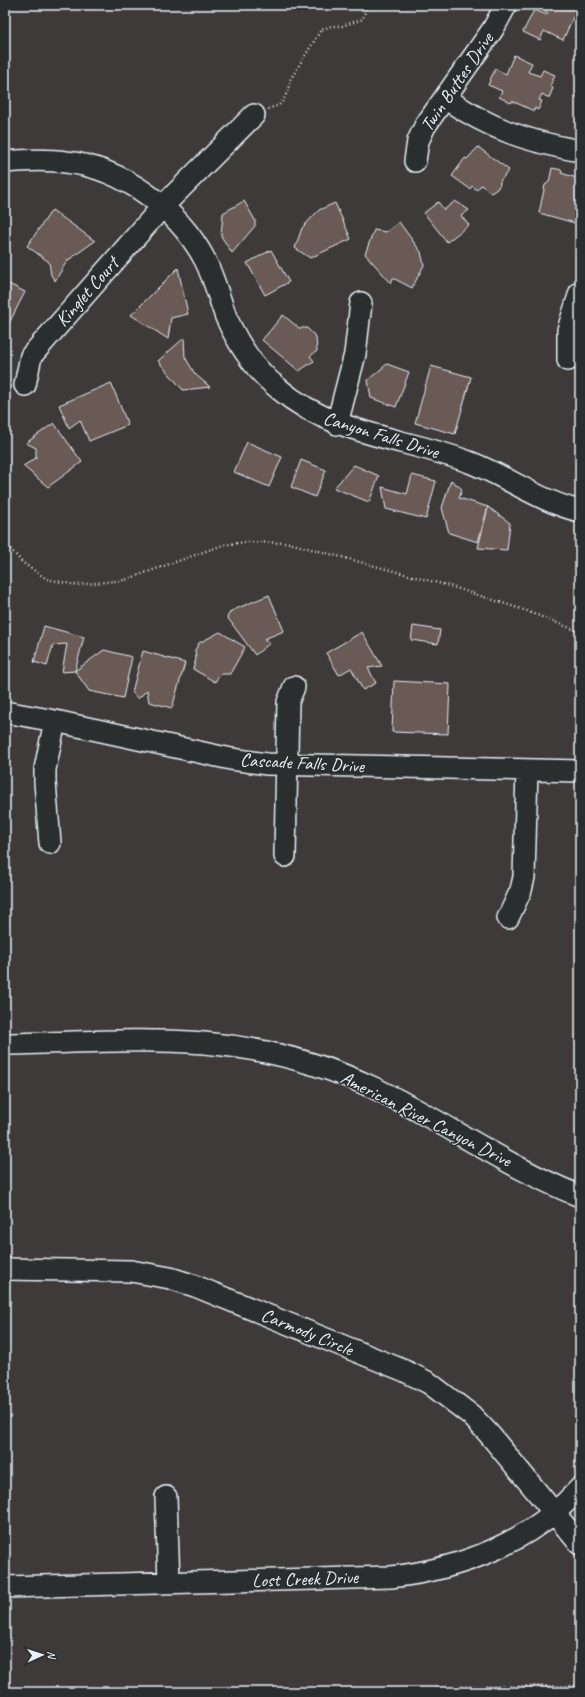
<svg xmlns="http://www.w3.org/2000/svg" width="585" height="1697" font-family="Caveat,sans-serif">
	<rect width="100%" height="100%" fill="#3e3a39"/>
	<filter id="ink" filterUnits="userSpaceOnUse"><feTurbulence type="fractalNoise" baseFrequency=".025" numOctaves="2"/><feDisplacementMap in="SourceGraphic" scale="8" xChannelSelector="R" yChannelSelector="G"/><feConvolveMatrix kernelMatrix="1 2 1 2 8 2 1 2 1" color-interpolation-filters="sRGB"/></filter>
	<g filter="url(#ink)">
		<path fill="#6b5a54" stroke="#e8f1f8" d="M 546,5 L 578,6 L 563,40 L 544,31 L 540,40 L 523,32 L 534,10 L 547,15 L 548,13 L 544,11 Z
			M 514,55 L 532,63 L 528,72 L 540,76 L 543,70 L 555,75 L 550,86 L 553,88 L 549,98 L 542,94 L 539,100 L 542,101 L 538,110 L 535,108 L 534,111 L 512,101 L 511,103 L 499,97 L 502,91 L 488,85 L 495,69 L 506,74 Z
			M 580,87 L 580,99 L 576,98 Z
			M 478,147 L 509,170 L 500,181 L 500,184 L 497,189 L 491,193 L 481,185 L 477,190 L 472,186 L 470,189 L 452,176 L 465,158 L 467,159 Z
			M 552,168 L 562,170 L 561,173 L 580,179 L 578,197 L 580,198 L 580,203 L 575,223 L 539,213 L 545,185 L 549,182 Z
			M 244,201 L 255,220 L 255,226 L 232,253 L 221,236 L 223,213 Z
			M 455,201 L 469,210 L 461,216 L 469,225 L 447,242 L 424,213 L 438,202 L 444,210 Z
			M 335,203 L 351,239 L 310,258 L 295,248 L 302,228 L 319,210 Z
			M 52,210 L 95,241 L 67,261 L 55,281 L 51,275 L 49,262 L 27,246 Z
			M 399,222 L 421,252 L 424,265 L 412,288 L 393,278 L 391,283 L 365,254 L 374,230 L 386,232 Z
			M 271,250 L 289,282 L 265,295 L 247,263 Z
			M 178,268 L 188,314 L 171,318 L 168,339 L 131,315 Z
			M 5,282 L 25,292 L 5,331 Z
			M 283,315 L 299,328 L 307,328 L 316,337 L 317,351 L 310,356 L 314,361 L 299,371 L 262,340 Z
			M 184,338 L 185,357 L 195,374 L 210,387 L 183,390 L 158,361 Z
			M 387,364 L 409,372 L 396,407 L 371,398 L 368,380 Z
			M 431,366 L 471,377 L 455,434 L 415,423 Z
			M 111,383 L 128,425 L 89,441 L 80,420 L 69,428 L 59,405 Z
			M 54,423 L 82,462 L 48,487 L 23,466 L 36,458 L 36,448 L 26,443 Z
			M 247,442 L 282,457 L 269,487 L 234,472 Z
			M 301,460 L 326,470 L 315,497 L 291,487 Z
			M 354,465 L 379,476 L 369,502 L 334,488 Z
			M 412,475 L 436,481 L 426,519 L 386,509 L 382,487 L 407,494 Z
			M 451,480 L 462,489 L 459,498 L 488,507 L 478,542 L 449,533 L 442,508 Z
			M 488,507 L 510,523 L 507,550 L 478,548 Z
			M 269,595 L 284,631 L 264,639 L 270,643 L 255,655 L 227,617 L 231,611 Z
			M 44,626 L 84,637 L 75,671 L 62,672 L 67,644 L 53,645 L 47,666 L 34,662 Z
			M 413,626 L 440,630 L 438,644 L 411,640 Z
			M 220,632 L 245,647 L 230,674 L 220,674 L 215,682 L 193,669 L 196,659 L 195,650 L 199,643 Z
			M 362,632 L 382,666 L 368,668 L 376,683 L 363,690 L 351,668 L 339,675 L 326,653 Z
			M 104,650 L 132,657 L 123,698 L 89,691 L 75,671 Z
			M 143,651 L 185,663 L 172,708 L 149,702 L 147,690 L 138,699 L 132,692 Z
			M 394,681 L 450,684 L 448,734 L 392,732 Z"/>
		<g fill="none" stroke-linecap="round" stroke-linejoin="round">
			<defs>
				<path id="minor" d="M 445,98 C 490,129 526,141 580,151
					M 415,161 L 418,141 L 425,126 L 493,29 L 506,5
					M 5,162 C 26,160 45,159 66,162 C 123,168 178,209 205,260 C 214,278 219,298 226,317 C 238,344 256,371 279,389 C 333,435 405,438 469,462 C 507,476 540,502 580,511
					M 568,360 L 568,330 L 580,292
					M 25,385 L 31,356 L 162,207 L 254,115
					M 337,424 L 355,354 L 361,303
					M 5,712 L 55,721 L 231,759 L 267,764 L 580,771
					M 50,843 L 45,782 L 45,769 L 55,721
					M 285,856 L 288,702 L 294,687
					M 508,918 L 521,890 L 524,877 L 527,770
					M 5,1044 C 71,1043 138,1038 204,1043 C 262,1048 321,1063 374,1088 C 444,1121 508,1168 580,1196
					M 5,1269 L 131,1271 L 170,1278 L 195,1286 L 405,1371 L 429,1383 L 471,1415 L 489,1434 L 580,1544
					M 166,1497 L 169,1582
					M 5,1587 L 391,1577 C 462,1569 531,1542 580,1488"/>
			</defs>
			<use href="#minor" stroke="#e8f1f8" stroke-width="24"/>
			<path stroke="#e8f1f8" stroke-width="2.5" stroke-dasharray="1 3" stroke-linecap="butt" d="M 268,109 L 279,105 L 283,101 L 288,90 L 290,80 L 321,30 L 331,26 L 342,26 L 363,19 L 367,5
				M 5,543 L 23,563 L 47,579 L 76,585 L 125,580 L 223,545 L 247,542 L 289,543 L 453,587 L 527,611 L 580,632
				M 406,1692 L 452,1687 L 580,1686"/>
			<use href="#minor" stroke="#2a2d2e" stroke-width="21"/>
		</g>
	</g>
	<g text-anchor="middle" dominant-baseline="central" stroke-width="3" stroke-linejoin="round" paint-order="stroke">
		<g font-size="19" fill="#e8f1f8" stroke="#2a2d2e">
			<text transform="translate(457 82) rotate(-56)">Twin Buttes Drive</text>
			<text transform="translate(87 292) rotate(-49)">Kinglet Court</text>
			<text transform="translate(381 435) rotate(17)">Canyon Falls Drive</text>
			<text transform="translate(302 763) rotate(3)">Cascade Falls Drive</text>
			<text transform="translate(426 1119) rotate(27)">American River Canyon Drive</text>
			<text transform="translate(307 1332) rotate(22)">Carmody Circle</text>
			<text transform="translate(305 1579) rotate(-2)">Lost Creek Drive</text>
		</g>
	</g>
	<rect width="585" height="1697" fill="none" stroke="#2a2d2e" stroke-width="20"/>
	<rect x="10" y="10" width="565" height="1677" fill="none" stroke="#e8f1f8" stroke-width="1.5" filter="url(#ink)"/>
	<g transform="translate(42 1655) rotate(87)" stroke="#2a2d2e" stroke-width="3" paint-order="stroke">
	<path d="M0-3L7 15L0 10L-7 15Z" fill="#e8f1f8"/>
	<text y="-6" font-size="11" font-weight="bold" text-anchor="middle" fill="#e8f1f8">N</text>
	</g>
</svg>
